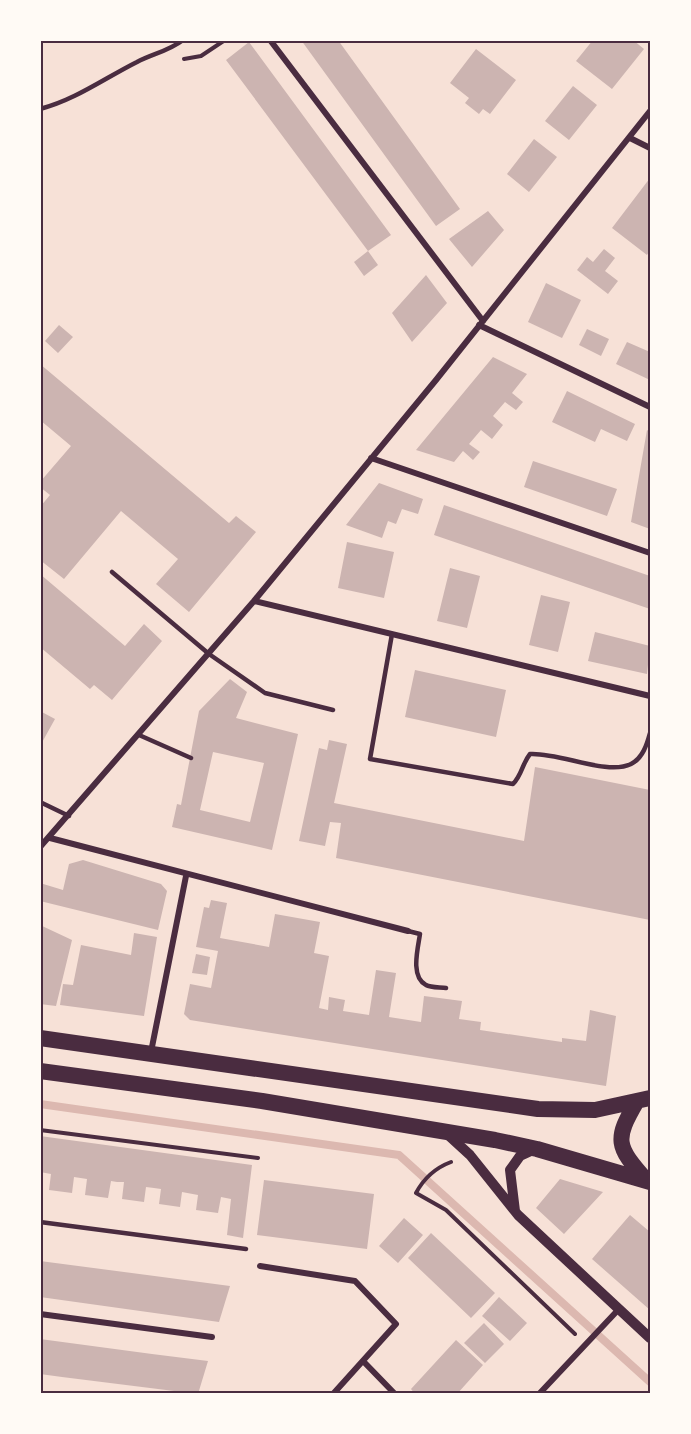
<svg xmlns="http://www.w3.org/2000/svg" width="691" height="1434" font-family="Literata,serif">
	<rect width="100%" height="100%" fill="#f7e1d7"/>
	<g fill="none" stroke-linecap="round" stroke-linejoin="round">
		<path stroke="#dcb8b0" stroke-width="8" d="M 40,1104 L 399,1155 L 650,1382"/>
	</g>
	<path fill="#ccb4b1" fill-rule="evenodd" d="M 301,40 L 338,40 L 460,209 L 436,226 Z
		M 593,40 L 633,40 L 644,49 L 612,89 L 576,61 Z
		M 249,42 L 391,235 L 368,251 L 226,60 Z
		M 476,49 L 516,80 L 490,114 L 483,109 L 479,114 L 465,103 L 469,98 L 450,83 Z
		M 573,86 L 597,105 L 569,140 L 545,121 Z
		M 534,139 L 557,157 L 529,192 L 507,174 Z
		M 650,178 L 650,250 L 647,255 L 612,228 Z
		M 488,211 L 504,230 L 472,267 L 449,239 Z
		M 604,249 L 615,258 L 605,271 L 618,281 L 608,294 L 577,270 L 587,257 L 593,262 Z
		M 368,251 L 378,265 L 364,276 L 354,262 Z
		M 426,275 L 447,303 L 412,342 L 392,313 Z
		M 546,283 L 581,300 L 562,338 L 528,322 Z
		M 59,325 L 73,337 L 58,353 L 45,341 Z
		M 587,329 L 609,339 L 601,356 L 579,345 Z
		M 627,342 L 650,352 L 650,380 L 616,364 Z
		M 493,357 L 527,374 L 512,393 L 523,402 L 516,410 L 505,402 L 493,416 L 503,425 L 492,439 L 481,430 L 469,444 L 480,452 L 473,460 L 463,451 L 454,462 L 416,450 Z
		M 40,364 L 229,523 L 236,516 L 256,532 L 189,612 L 156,584 L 178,559 L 121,511 L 64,579 L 40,560 L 40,507 L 50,495 L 40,487 L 40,482 L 71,446 L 40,420 Z
		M 567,391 L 635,424 L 627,441 L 601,429 L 595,442 L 552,422 Z
		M 647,430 L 650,432 L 650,529 L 631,522 Z
		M 533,461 L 617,489 L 607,516 L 524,487 Z
		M 379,483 L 423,499 L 418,514 L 402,509 L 396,524 L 388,521 L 382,538 L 346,525 Z
		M 444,505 L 650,576 L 650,609 L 434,535 Z
		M 347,542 L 394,552 L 384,598 L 338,588 Z
		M 450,568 L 480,576 L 467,628 L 437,621 Z
		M 40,574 L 125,646 L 144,624 L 162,641 L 112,700 L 94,685 L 90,689 L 40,647 Z
		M 541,595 L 570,602 L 558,652 L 529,645 Z
		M 595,632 L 650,646 L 647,674 L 588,661 Z
		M 415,670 L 506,690 L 496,737 L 405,717 Z
		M 230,679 L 247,692 L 236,718 L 298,734 L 272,850 L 172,827 L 177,804 L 181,805 L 199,711 ZM 213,752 L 264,763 L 250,822 L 200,810 Z
		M 40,711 L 55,719 L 40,746 Z
		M 329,740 L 347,744 L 334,803 L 524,841 L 535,767 L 650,790 L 650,920 L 336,858 L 341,823 L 330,822 L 325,846 L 299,841 L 319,748 L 327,750 Z
		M 83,860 L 161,884 L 167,891 L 158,930 L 40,901 L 40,883 L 63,890 L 69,864 Z
		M 211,900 L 227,903 L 220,938 L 269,947 L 275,914 L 320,922 L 314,953 L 329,956 L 319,1008 L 328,1010 L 329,997 L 345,1000 L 343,1011 L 369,1015 L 376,970 L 396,973 L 389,1017 L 421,1022 L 424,996 L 462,1001 L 459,1019 L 481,1022 L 480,1030 L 562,1042 L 562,1038 L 586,1041 L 590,1010 L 616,1016 L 606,1086 L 190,1020 L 184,1014 L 190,984 L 211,988 L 218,951 L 196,947 L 204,907 L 209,908 Z
		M 40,925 L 72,940 L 56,1006 L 40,1004 Z
		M 134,933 L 157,937 L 144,1016 L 60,1005 L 63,984 L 73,985 L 81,945 L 131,955 Z
		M 196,954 L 210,957 L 207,975 L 192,973 Z
		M 40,1136 L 252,1165 L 243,1238 L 227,1235 L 231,1199 L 221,1197 L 218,1213 L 196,1210 L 198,1195 L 182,1192 L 180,1207 L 159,1204 L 161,1189 L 154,1188 L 146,1187 L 144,1202 L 122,1199 L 124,1182 L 117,1182 L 111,1181 L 108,1198 L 85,1195 L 87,1179 L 74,1177 L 72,1193 L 49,1190 L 51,1174 L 40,1172 Z
		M 560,1179 L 603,1192 L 564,1234 L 536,1208 Z
		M 264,1180 L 374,1194 L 367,1249 L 257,1235 Z
		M 630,1215 L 650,1232 L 650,1310 L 592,1259 Z
		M 404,1218 L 423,1235 L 398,1263 L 379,1246 Z
		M 431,1233 L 495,1293 L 471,1318 L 408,1258 Z
		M 40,1261 L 147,1275 L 230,1286 L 219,1322 L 40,1297 Z
		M 499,1297 L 527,1323 L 510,1341 L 482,1316 Z
		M 484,1323 L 504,1344 L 485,1363 L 464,1343 Z
		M 40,1339 L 152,1354 L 208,1361 L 198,1394 L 62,1377 L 40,1374 Z
		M 456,1340 L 483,1365 L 457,1394 L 415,1394 L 411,1389 Z"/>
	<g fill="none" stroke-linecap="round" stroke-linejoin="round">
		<path stroke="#4a2c40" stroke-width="4" d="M 184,59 L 201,56 L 225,40
			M 40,1130 L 258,1158
			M 451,1162 C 435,1168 424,1178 416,1193 L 446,1210 L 575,1334"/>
		<path stroke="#4a2c40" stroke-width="4.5" d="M 40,109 C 75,100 105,78 137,62 C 152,54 169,51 183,40
			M 112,572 L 209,654 L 265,693 L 333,710
			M 392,634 L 370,759 L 513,784 C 522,775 522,764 530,754 C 559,752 607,776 631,764 C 643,758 647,744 650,733
			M 139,735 L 191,758
			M 40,802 L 69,816
			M 408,931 L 420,934 C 418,948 410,977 426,985 C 431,988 441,987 446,988
			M 40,1222 L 246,1249"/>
		<path stroke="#4a2c40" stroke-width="6" d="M 270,40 L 483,321
			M 630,138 L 650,148
			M 479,325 L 650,407
			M 371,458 L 650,553
			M 254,601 L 650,696
			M 50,838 L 408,931
			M 40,847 L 254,601 L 436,380 L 650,111
			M 151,1052 L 186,876
			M 260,1266 L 355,1281 L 396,1324 L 333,1394
			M 40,1314 L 212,1337
			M 363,1361 L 395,1394
			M 539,1394 L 618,1310"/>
		<path stroke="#4a2c40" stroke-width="10" d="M 446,1133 L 470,1155 L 518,1215 L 650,1338
			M 515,1211 L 510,1170 L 520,1156 L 533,1150"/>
		<path stroke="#4a2c40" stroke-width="16" d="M 40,1038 L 538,1109 L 595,1110 L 650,1098
			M 40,1071 L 262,1101 L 495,1140 L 537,1149 L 650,1182
			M 637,1101 C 614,1140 616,1146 646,1180"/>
	</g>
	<rect width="691" height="1434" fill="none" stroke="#fffaf5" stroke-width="84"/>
	<rect x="42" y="42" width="607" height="1350" fill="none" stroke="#4a2c40" stroke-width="2"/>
</svg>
